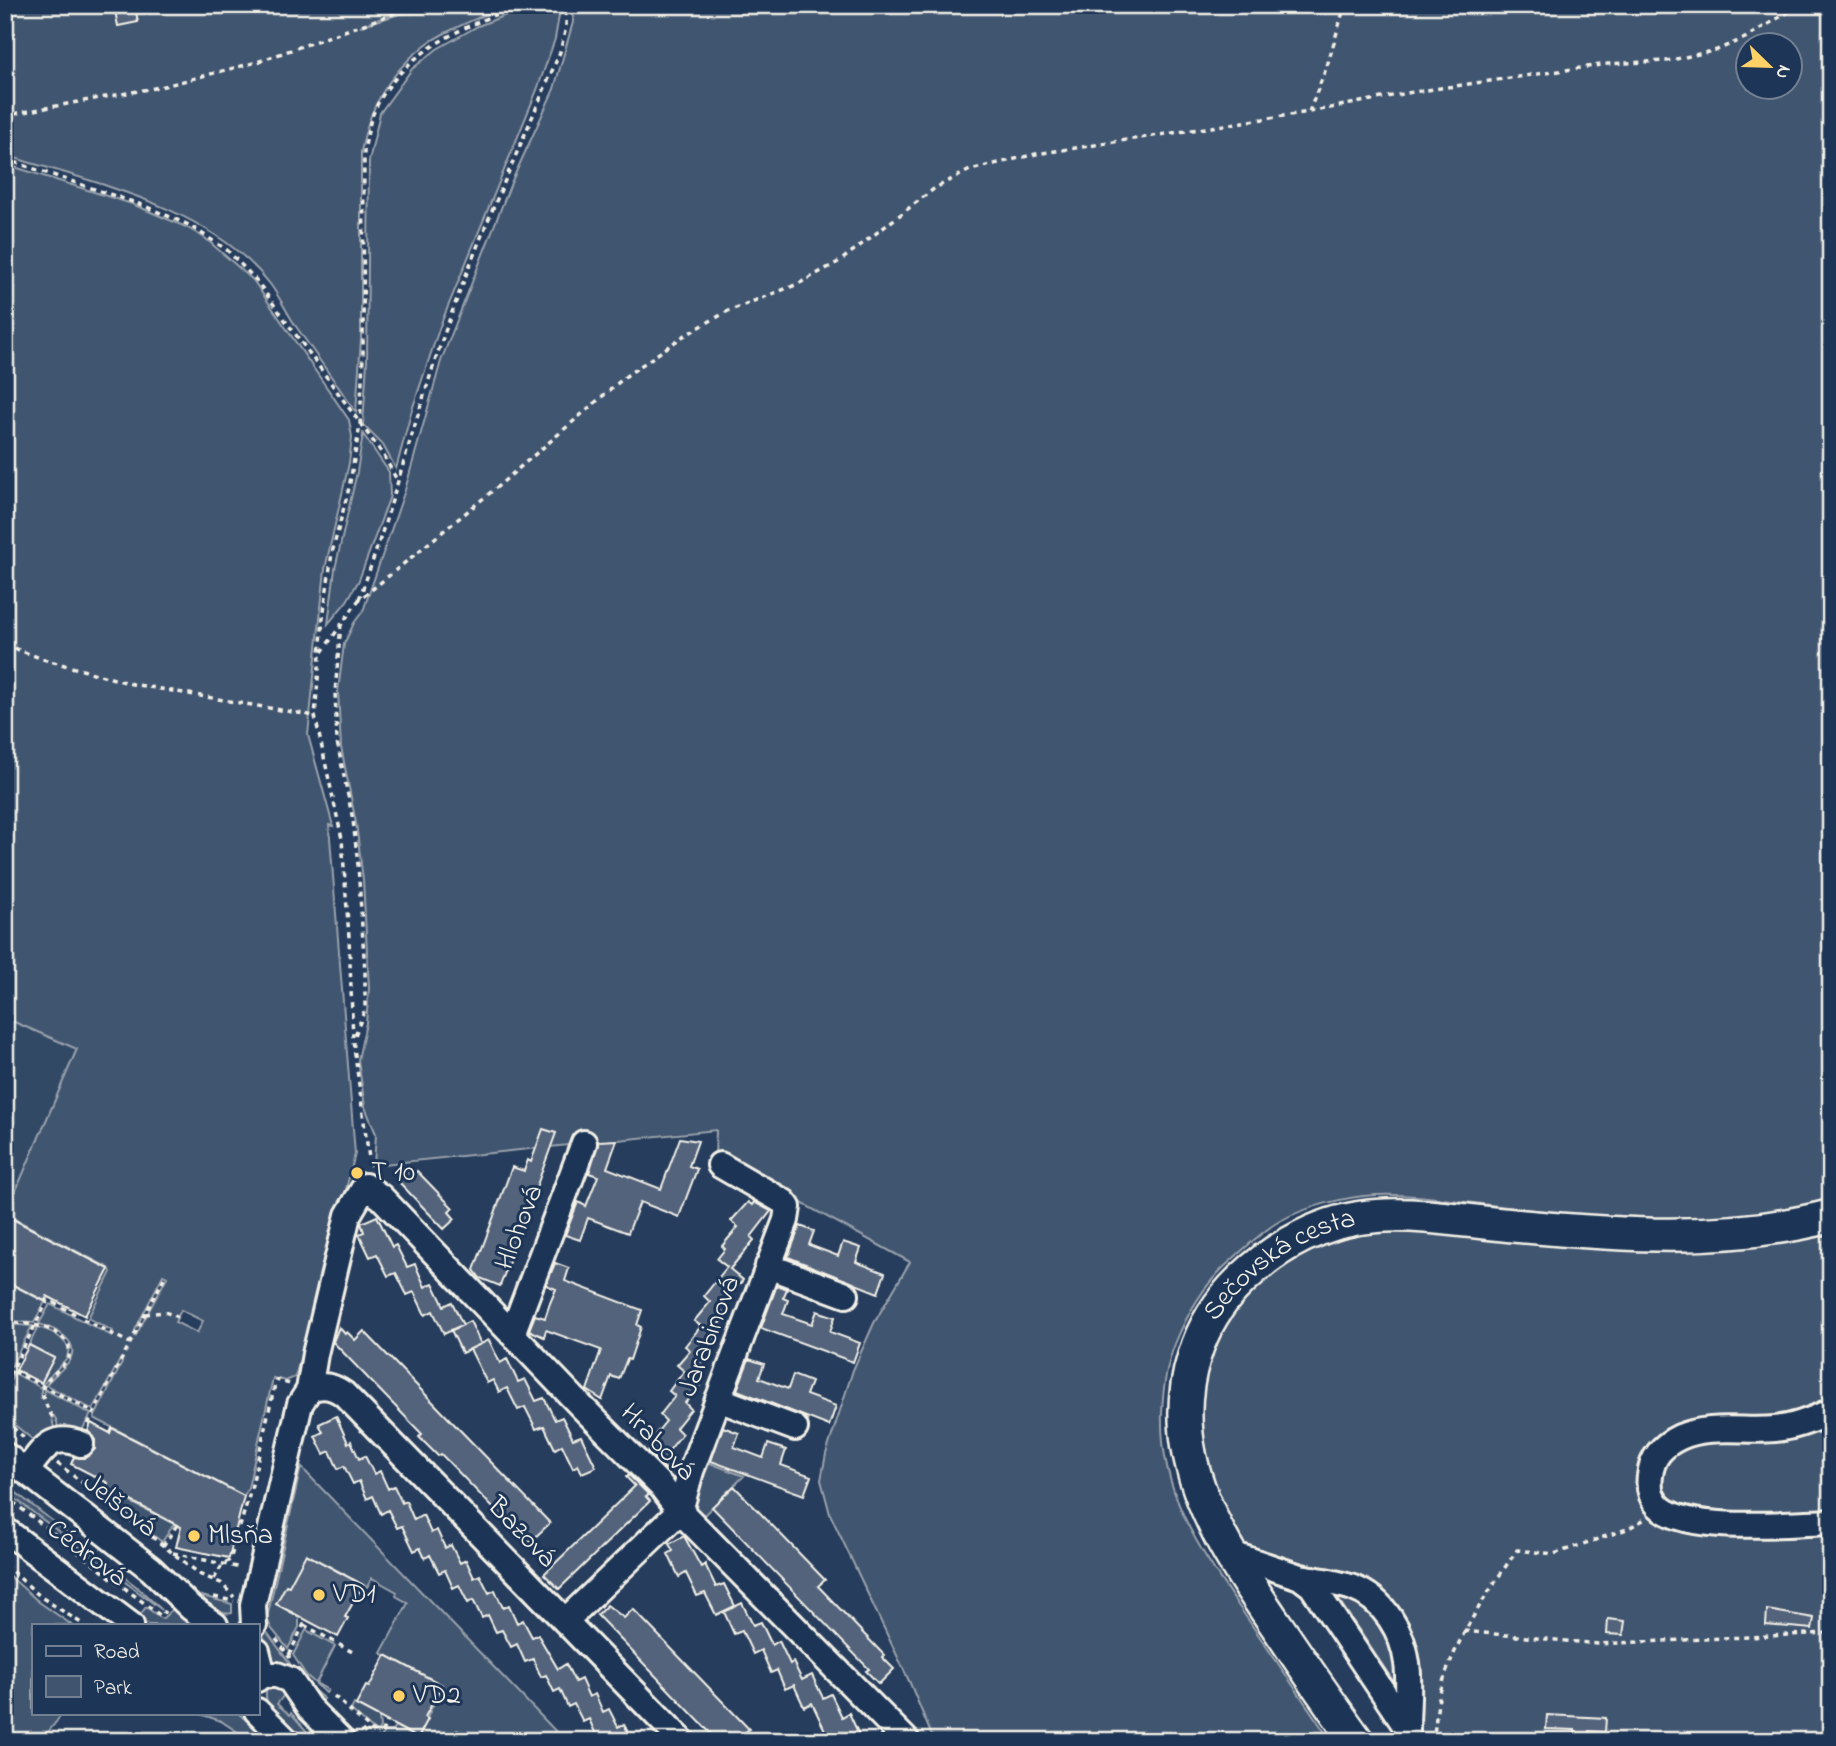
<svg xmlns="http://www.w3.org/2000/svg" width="1836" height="1746" font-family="'Indie Flower',sans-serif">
	<rect width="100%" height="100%" fill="#263d5d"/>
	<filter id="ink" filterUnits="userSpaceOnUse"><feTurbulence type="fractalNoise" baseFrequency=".0143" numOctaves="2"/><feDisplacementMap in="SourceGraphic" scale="14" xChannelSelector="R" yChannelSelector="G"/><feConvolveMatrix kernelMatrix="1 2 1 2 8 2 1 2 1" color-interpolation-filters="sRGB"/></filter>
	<g filter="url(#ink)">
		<path fill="#334966" d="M 5,1018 L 77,1049 L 14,1195 L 5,1191 Z"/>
		<path fill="#40546f" stroke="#9aa2ac" stroke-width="2" fill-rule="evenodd" d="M 5,5 L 521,5 L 498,13 L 493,11 C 470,22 444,31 424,46 C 390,73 368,109 361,152 L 361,339 L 356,412 C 336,383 315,354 295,325 C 286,311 279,296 270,284 C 209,206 94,183 5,155 ZM 482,6 L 489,9 L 400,14 L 360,26 L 401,11 Z
			M 531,5 L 554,5 L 559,16 L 555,39 L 537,90 L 440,326 L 411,413 L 396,469 L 383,445 L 363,425 L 367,361 L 369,161 L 380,113 L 412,69 L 437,49 L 478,26 Z
			M 573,5 L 1831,5 L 1831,1198 C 1723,1231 1608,1219 1499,1206 C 1459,1202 1416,1193 1376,1195 C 1345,1197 1307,1206 1280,1221 C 1260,1232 1242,1251 1225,1266 C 1202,1288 1187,1314 1175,1344 C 1166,1366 1163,1389 1162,1413 C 1159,1498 1206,1558 1251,1624 C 1278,1663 1304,1702 1331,1741 L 934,1741 L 910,1683 L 830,1514 L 821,1480 L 826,1454 L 853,1370 L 874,1323 L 910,1262 L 715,1156 L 716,1130 L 374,1165 L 376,1134 L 365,1107 L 358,1060 L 366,1023 L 369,988 L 363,880 L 356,823 L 341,747 L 338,691 L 344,644 L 354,623 L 363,611 L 405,490 L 441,361 L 511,183 L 554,89 L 573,22 ZM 1748,46 L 1790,46 L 1790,88 L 1748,88 Z
			M 5,164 L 132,204 L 186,227 L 205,238 L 253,280 L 349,420 L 352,437 L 349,463 L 325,569 L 308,735 L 333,826 L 329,825 L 355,1154 L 308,1337 L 306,1337 L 295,1377 L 286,1381 L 273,1378 L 248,1488 L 244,1496 L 94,1418 L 122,1363 L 120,1360 L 93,1410 L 46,1385 C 52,1376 63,1370 69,1361 C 82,1341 54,1328 39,1324 L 50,1304 L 112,1336 L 113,1331 L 88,1318 L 111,1272 L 109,1268 L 5,1214 L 5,1191 L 14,1195 L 77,1049 L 5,1018 ZM 163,1275 L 167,1277 L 135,1337 L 135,1330 ZM 181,1310 L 203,1321 L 197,1333 L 175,1322 Z
			M 363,434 L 389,472 L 390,496 L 359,580 L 347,601 L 328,624 L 335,569 L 357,472 Z
			M 1386,1231 L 1413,1231 C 1552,1247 1692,1264 1831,1233 L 1831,1399 L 1803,1414 L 1647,1455 C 1636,1479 1633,1487 1649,1510 L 1831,1531 L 1831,1741 L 1418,1741 L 1416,1659 L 1339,1572 L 1268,1554 L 1244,1546 C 1225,1513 1210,1480 1203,1442 C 1188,1360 1240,1281 1314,1247 C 1337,1237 1361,1233 1386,1231 Z
			M 5,1281 L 45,1302 L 34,1323 L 5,1320 Z
			M 5,1324 L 32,1326 L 11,1367 L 5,1364 Z
			M 38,1327 C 52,1331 61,1336 69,1348 L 67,1358 L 43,1384 L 41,1383 L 53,1358 L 29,1345 Z
			M 14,1373 L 41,1388 L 41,1398 L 44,1398 L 44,1389 L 91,1414 L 80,1434 L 58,1432 L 57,1421 L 54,1416 L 52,1418 L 55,1433 L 37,1443 L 5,1417 L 5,1390 Z
			M 1831,1418 L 1831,1514 L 1784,1516 L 1691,1511 L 1662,1497 L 1656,1479 L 1678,1444 Z
			M 702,1460 L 744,1476 L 702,1517 L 698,1517 L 689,1498 Z
			M 301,1467 L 565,1741 L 540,1741 L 532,1736 L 529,1741 L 470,1741 L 466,1738 L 467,1735 L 457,1730 L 451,1741 L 380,1741 L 384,1731 L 392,1731 L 395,1726 L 418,1738 L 442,1685 L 381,1653 L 408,1603 L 396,1596 L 397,1592 L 372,1578 L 367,1587 L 353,1579 L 351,1581 L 344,1574 L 325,1564 L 289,1586 L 276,1604 L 299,1617 L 299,1627 L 288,1649 L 271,1628 L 267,1618 Z
			M 5,1484 L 137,1587 L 162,1610 L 5,1491 Z
			M 111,1492 L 174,1524 L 162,1542 L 107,1499 Z
			M 5,1572 L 39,1602 L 72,1625 L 33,1625 L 33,1713 L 63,1713 L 41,1741 L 5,1741 Z
			M 1333,1591 C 1359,1598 1383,1621 1393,1646 C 1399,1659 1398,1677 1400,1691 Z
			M 202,1596 L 232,1604 L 232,1613 C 220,1616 209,1606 202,1596 Z
			M 177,1605 L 191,1625 L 148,1625 L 138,1618 L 146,1607 L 162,1619 Z
			M 264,1628 L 302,1680 L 324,1699 L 318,1703 L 273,1663 L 262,1633 Z
			M 306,1630 L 335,1646 L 316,1683 L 328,1690 L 326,1693 L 306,1675 L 293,1655 Z
			M 268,1685 L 290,1687 L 277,1704 L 290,1715 L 291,1713 L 315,1741 L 301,1741 C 286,1727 258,1709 268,1685 Z
			M 354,1704 L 379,1717 L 380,1728 L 377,1733 L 351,1710 Z
			M 197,1713 L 238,1713 L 269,1741 L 251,1741 L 221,1721 Z"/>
		<path fill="#52647b" stroke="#f4f1e8" stroke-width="2" d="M 135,7 L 138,22 L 118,26 L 115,11 Z
			M 543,1129 L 556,1133 L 500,1286 L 480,1278 L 474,1270 L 512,1167 L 524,1171 L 528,1160 L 531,1162 Z
			M 680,1138 L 698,1141 L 689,1166 L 697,1169 L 679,1217 L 640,1202 L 628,1233 L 588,1218 L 580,1240 L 565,1235 L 578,1202 L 586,1206 L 598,1176 L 589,1173 L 599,1141 L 617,1140 L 607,1168 L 661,1189 Z
			M 406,1169 L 413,1175 L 417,1171 L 453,1208 L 449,1212 L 455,1219 L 444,1229 L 396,1179 Z
			M 748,1202 L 752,1205 L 754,1202 L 771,1211 L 751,1237 L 754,1240 L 730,1269 L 743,1280 L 720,1309 L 726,1315 L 711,1334 L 717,1339 L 701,1359 L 704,1361 L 692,1376 L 701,1384 L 685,1403 L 691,1409 L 676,1428 L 682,1434 L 667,1453 L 674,1459 L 666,1470 L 648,1452 L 654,1444 L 650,1441 L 666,1421 L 660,1415 L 675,1396 L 669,1391 L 684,1371 L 677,1365 L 690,1350 L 685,1346 L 701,1326 L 694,1321 L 710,1302 L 704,1296 L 727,1267 L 717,1259 L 725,1249 L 722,1246 L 738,1227 L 731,1221 Z
			M 5,1215 L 109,1269 L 85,1316 L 47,1296 L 45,1301 L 5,1281 Z
			M 377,1216 L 392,1247 L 396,1245 L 407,1267 L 415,1264 L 425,1287 L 433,1283 L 444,1306 L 452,1302 L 463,1325 L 444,1334 L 433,1311 L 425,1315 L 414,1292 L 407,1295 L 396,1273 L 388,1276 L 377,1254 L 370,1257 L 359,1234 L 364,1232 L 361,1223 Z
			M 800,1226 L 814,1231 L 809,1245 L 838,1256 L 843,1242 L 861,1248 L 856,1262 L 885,1273 L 878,1293 L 788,1257 Z
			M 555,1263 L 569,1268 L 565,1281 L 642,1310 L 637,1325 L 641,1327 L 630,1360 L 627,1359 L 619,1379 L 611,1376 L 602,1400 L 587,1390 L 601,1350 L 546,1330 L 544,1337 L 529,1330 L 535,1315 L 545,1318 L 550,1303 L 556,1289 L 546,1285 Z
			M 777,1285 L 787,1289 L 783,1298 L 788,1300 L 783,1314 L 812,1324 L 817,1311 L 835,1317 L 830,1332 L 860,1343 L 853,1362 L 761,1328 Z
			M 470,1321 L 481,1344 L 462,1353 L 451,1330 Z
			M 339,1327 L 345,1334 L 347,1332 L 355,1340 L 364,1331 L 550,1523 L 528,1544 L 441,1454 L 438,1456 L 419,1437 L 422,1434 L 333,1342 Z
			M 489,1340 L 500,1363 L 507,1359 L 518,1382 L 525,1379 L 536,1401 L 544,1398 L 555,1420 L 562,1417 L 573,1439 L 581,1436 L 596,1467 L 582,1473 L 578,1465 L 573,1468 L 562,1445 L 555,1449 L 544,1426 L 536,1429 L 525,1407 L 518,1410 L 507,1388 L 499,1392 L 493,1380 L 487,1383 L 470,1349 Z
			M 29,1345 L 54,1358 L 41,1383 L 16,1370 Z
			M 749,1359 L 764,1364 L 759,1378 L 788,1389 L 793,1375 L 811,1382 L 806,1395 L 836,1406 L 829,1426 L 737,1390 Z
			M 336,1416 L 348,1443 L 351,1441 L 359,1459 L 365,1456 L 374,1474 L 380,1471 L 388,1489 L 394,1486 L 402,1503 L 406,1501 L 414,1520 L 423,1515 L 431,1533 L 437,1530 L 445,1548 L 451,1545 L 460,1563 L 466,1560 L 474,1578 L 480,1575 L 489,1593 L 495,1590 L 503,1608 L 509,1605 L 517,1623 L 523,1620 L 532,1637 L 538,1635 L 558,1669 L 566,1664 L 575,1682 L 581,1679 L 589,1697 L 595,1694 L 603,1712 L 609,1709 L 618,1727 L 624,1724 L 632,1741 L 589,1741 L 597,1737 L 589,1719 L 583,1722 L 574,1704 L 568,1707 L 560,1689 L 554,1692 L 546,1675 L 541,1677 L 533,1659 L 525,1662 L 517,1644 L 511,1647 L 502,1630 L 496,1632 L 488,1615 L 482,1618 L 473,1600 L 468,1603 L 459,1585 L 453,1588 L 445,1570 L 439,1573 L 430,1555 L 425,1558 L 420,1548 L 414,1551 L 402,1526 L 397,1528 L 388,1510 L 381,1514 L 373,1496 L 367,1499 L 359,1481 L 353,1484 L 344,1466 L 338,1469 L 330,1451 L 324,1454 L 315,1436 L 323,1432 L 319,1424 Z
			M 91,1423 L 110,1433 L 112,1428 L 244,1496 L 229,1558 L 176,1547 L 181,1527 L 106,1488 L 108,1483 L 71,1464 L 74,1457 L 85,1458 L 95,1449 L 95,1440 L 88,1431 Z
			M 723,1427 L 739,1433 L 734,1447 L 763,1458 L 768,1444 L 786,1450 L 781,1465 L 811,1476 L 804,1495 L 711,1461 Z
			M 629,1475 L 649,1495 L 646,1497 L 650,1501 L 559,1589 L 544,1574 L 635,1486 L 626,1477 Z
			M 734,1486 L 825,1580 L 818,1586 L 884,1655 L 882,1657 L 894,1669 L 879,1684 L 866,1671 L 869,1669 L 712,1507 Z
			M 684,1536 L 701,1567 L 705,1564 L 716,1587 L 724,1584 L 735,1606 L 716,1615 L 705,1593 L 697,1596 L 686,1573 L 679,1577 L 668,1554 L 673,1551 L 669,1544 Z
			M 306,1554 L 363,1585 L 345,1617 L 348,1618 L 338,1637 L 276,1604 L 286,1585 L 289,1586 Z
			M 742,1603 L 753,1625 L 761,1622 L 772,1645 L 779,1641 L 790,1664 L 793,1662 L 802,1680 L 812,1675 L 823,1698 L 831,1694 L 842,1717 L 849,1713 L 862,1741 L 830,1741 L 812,1703 L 804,1707 L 794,1685 L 785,1689 L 777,1670 L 771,1673 L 761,1650 L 753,1654 L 742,1631 L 734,1634 L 724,1612 Z
			M 607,1605 L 624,1618 L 633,1609 L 749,1729 L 736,1741 L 718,1741 L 597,1615 Z
			M 1767,1610 L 1814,1618 L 1812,1629 L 1766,1625 Z
			M 1608,1619 L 1625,1621 L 1623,1635 L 1607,1634 Z
			M 386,1655 L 442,1685 L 425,1717 L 428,1719 L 418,1738 L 356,1705 L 366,1686 L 369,1687 Z
			M 1547,1715 L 1606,1718 L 1605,1732 L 1589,1731 L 1589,1741 L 1575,1741 L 1575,1730 L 1546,1729 Z"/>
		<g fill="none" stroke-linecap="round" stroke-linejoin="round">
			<defs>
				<path id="minor" d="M 768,1266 L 846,1295
					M 512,1334 L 584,1143
					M 309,1390 C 321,1383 333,1386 344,1394 L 682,1741
					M 718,1399 L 795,1428
					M 1831,1411 C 1813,1420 1796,1427 1775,1429 C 1745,1432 1709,1424 1680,1437 C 1663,1445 1652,1456 1650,1476 C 1648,1489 1652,1501 1662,1509 C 1694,1533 1791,1523 1831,1522
					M 5,1455 L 151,1569 L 191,1608 L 215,1625
					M 26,1472 C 42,1450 51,1432 81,1444
					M 5,1530 L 131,1625
					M 1229,1553 L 1300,1577 L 1312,1586 L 1407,1728 L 1407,1741
					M 1300,1577 C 1317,1580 1337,1582 1353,1588 C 1384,1599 1403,1633 1407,1663 C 1410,1684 1407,1707 1407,1728
					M 565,1621 L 680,1511 L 691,1471 L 786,1220 L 788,1207 L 784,1202 L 720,1165
					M 254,1625 L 253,1605 L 300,1404 L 309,1390 L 315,1354 L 348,1215 L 365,1186 L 381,1197 L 581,1406 L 661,1486 L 680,1511 L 907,1741
					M 257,1651 L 261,1667 L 257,1679
					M 259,1675 L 277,1675 L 290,1680 L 309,1708 L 342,1741
					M 257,1711 L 287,1741"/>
				<g id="major">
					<path id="s1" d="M 1357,1741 C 1330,1704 1304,1666 1279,1629 C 1224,1549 1162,1458 1194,1357 C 1203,1327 1218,1302 1241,1280 C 1277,1245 1325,1219 1377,1216 C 1420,1213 1465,1221 1508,1225 C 1616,1235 1724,1244 1831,1216"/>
				</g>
			</defs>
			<use href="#minor" stroke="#f4f1e8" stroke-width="30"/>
			<use href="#major" stroke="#f4f1e8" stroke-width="37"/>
			<path stroke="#f4f1e8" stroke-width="3.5" stroke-dasharray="5 5" stroke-linecap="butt" d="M 1309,112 L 1327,66 L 1345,5
				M 5,118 L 18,113 L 160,87 L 257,62 L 401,11 L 482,6 L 497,13
				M 5,159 L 142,205 L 189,225 L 227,250 L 256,280 L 384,456 L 398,482
				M 359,599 C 395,503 418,403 454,307 C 485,222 525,136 560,52 C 563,37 571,19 562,5
				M 341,624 L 335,692 L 337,742 L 353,820 L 358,865 L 365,972 L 365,1009 L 354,1038
				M 5,645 L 43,659 L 132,684 L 315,716
				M 322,652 L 358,601 L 496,488 L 626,376 L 682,337 L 728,311 L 798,284 L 840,261 L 935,188 L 970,170 L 1036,154 L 1309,112 L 1413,92 L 1608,64 L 1667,61 L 1717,50 L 1745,38 L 1800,5
				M 370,1166 L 353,1040 L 349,937 L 342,839 L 315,716 L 323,618 L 332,553 L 349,488 L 360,425 L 363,357 L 364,151 C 366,141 368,130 371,119 C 394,56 462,26 521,5
				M 145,1314 L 165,1312 L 177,1317
				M 83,1319 L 130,1343
				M 5,1322 C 29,1324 54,1324 69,1345 L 69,1358 C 43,1389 32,1380 55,1422
				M 5,1367 L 94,1412
				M 5,1384 L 48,1300 L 75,1314
				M 5,1421 L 26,1439
				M 88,1424 L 164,1278
				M 57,1463 L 201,1575 L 221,1583 L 234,1597
				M 5,1496 L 161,1616 L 165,1611
				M 103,1500 L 109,1490
				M 163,1546 L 177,1525
				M 173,1553 L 241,1568
				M 5,1565 L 41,1597 L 84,1625
				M 214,1579 L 223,1564 L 230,1560 L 251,1489 L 276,1380 L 290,1384
				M 214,1597 L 234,1601
				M 304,1625 L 356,1654
				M 1464,1631 L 1598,1644 L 1831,1633
				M 276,1639 L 290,1658
				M 289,1655 L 306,1620
				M 334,1696 L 379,1737
				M 362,1730 L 373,1741
				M 377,1741 L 387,1722
				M 1433,1741 C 1436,1722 1437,1700 1443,1682 C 1459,1633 1488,1592 1517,1550 L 1554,1554 L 1627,1529 L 1645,1519"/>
			<use href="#minor" stroke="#1d3557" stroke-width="24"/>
			<use href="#major" stroke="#1d3557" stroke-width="32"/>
		</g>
	</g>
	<g fill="#ffd166" stroke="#1d3557" stroke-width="2.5">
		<circle cx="357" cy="1173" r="7"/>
		<circle cx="194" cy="1536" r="7"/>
		<circle cx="319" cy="1595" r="7"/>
		<circle cx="399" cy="1696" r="7"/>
	</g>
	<g text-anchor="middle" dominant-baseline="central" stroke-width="6" stroke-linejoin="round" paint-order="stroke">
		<g font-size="28" fill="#f4f1e8" stroke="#1d3557" text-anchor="start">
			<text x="371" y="1173">T 10</text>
			<text x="208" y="1536">Mlsňa</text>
			<text x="333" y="1595">VD1</text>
			<text x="413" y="1696">VD2</text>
		</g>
		<g font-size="28" fill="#f4f1e8" stroke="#1d3557">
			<text transform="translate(520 1228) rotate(-69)">Hlohová</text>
			<text stroke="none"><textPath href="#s1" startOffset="565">Sečovská cesta</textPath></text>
			<text transform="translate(710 1337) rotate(-69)">Jarabinová</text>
			<text transform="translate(657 1443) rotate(46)">Hrabová</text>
			<text transform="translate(119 1506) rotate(38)">Jelšová</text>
			<text transform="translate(521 1533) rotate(46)">Bazová</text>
			<text transform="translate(86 1554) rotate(37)">Cédrová</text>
		</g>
	</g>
	<rect width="1836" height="1746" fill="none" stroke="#1d3557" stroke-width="28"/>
	<rect x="14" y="14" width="1808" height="1718" fill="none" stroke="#f4f1e8" stroke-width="2.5" filter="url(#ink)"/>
	<rect x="32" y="1624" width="228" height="91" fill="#1d3557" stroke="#738091" stroke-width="2"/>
	<rect x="46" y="1646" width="35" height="10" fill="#1d3557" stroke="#738091" stroke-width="2"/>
	<text x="94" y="1658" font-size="21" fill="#f4f1e8">Road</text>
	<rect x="46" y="1676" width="35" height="21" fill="#40546f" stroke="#738091" stroke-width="2"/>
	<text x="94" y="1694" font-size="21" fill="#f4f1e8">Park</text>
	<g transform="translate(1769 66) rotate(113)"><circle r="33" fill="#1d3557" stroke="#738091" stroke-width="2"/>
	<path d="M0-5L12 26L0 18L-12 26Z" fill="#ffd166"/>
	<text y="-10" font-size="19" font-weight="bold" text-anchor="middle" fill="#f4f1e8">N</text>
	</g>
</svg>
